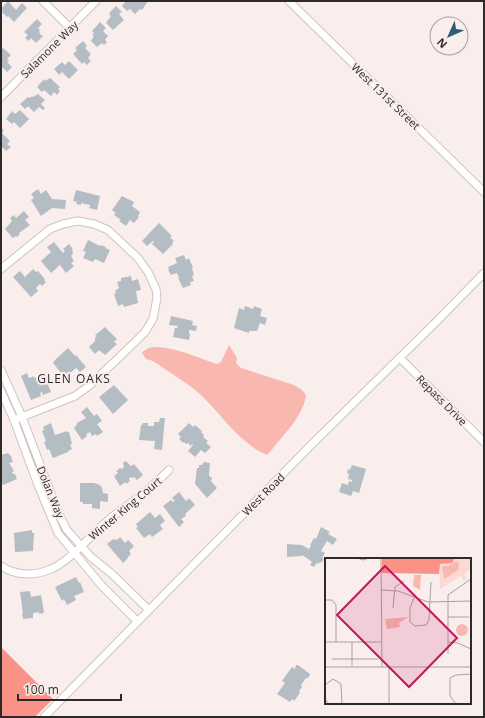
<svg xmlns="http://www.w3.org/2000/svg" width="485" height="718" font-family="'Open Sans',sans-serif">
	<rect width="100%" height="100%" fill="#faeeed"/>
	<path fill="#fb9287" d="M 1,647 L 53,699 L 35,717 L 1,717 Z"/>
	<path fill="#f8b7af" d="M 229,345 L 237,358 L 236,363 L 241,368 L 294,385 L 302,390 L 306,395 C 304,415 283,435 271,451 L 267,455 C 239,443 222,415 201,395 C 186,382 169,372 153,361 L 146,359 L 142,353 C 143,351 145,350 147,349 C 160,341 202,359 217,364 L 221,362 Z"/>
	<path fill="#b4bdc3" d="M 8,1 L 16,10 L 22,3 L 27,8 L 14,22 L 8,16 L 7,17 L 2,12 L 3,11 L 1,9 Z
		M 126,1 L 148,1 L 142,10 L 140,9 L 135,14 L 130,9 L 127,11 L 122,6 Z
		M 116,6 L 122,12 L 119,14 L 124,20 L 113,30 L 106,23 L 111,16 L 109,14 L 111,11 Z
		M 37,19 L 42,24 L 38,28 L 40,30 L 39,31 L 40,34 L 43,36 L 36,43 L 31,38 L 29,41 L 25,38 L 28,35 L 24,32 Z
		M 100,22 L 106,28 L 103,31 L 108,36 L 105,40 L 107,42 L 104,45 L 102,43 L 97,47 L 91,41 L 94,36 L 92,35 L 94,33 L 92,31 Z
		M 83,41 L 87,46 L 85,48 L 91,54 L 88,58 L 91,61 L 87,65 L 84,62 L 82,64 L 73,54 L 77,50 L 75,48 Z
		M 3,48 L 11,55 L 7,59 L 9,61 L 7,62 L 12,67 L 7,72 L 1,66 L 1,50 Z
		M 69,61 L 78,70 L 69,79 L 62,72 L 59,75 L 54,69 L 62,62 L 65,65 Z
		M 50,78 L 60,87 L 58,89 L 60,91 L 57,95 L 54,92 L 51,96 L 44,90 L 42,92 L 37,87 L 44,79 L 45,81 Z
		M 38,94 L 45,100 L 41,104 L 45,108 L 43,110 L 39,107 L 34,112 L 28,106 L 25,109 L 20,104 L 28,97 L 30,98 L 32,96 L 33,97 Z
		M 20,110 L 29,119 L 20,128 L 14,122 L 12,124 L 6,119 L 12,111 L 15,114 Z
		M 1,128 L 4,130 L 2,133 L 10,141 L 7,144 L 11,147 L 6,151 L 2,147 L 1,148 Z
		M 38,189 L 41,194 L 46,190 L 52,199 L 66,200 L 65,209 L 52,208 L 41,216 L 31,200 L 34,198 L 31,194 Z
		M 76,190 L 100,196 L 97,210 L 89,208 L 90,205 L 81,203 L 81,205 L 76,204 L 77,202 L 73,201 Z
		M 122,196 L 134,202 L 132,206 L 140,212 L 138,216 L 139,217 L 134,223 L 130,220 L 126,226 L 119,221 L 121,220 L 114,215 L 116,213 L 112,210 Z
		M 24,211 L 29,217 L 25,220 L 30,225 L 19,233 L 20,234 L 17,237 L 16,236 L 13,238 L 5,229 L 12,221 L 10,218 L 14,215 L 16,218 Z
		M 159,223 L 172,236 L 170,237 L 174,241 L 172,242 L 173,244 L 163,254 L 152,244 L 154,242 L 153,241 L 147,246 L 142,241 Z
		M 88,240 L 100,246 L 100,245 L 106,247 L 105,248 L 110,250 L 104,263 L 95,259 L 93,262 L 83,258 L 86,252 L 83,251 Z
		M 54,242 L 63,253 L 65,251 L 63,249 L 69,244 L 72,248 L 73,254 L 71,256 L 74,261 L 71,263 L 74,266 L 66,273 L 60,265 L 51,273 L 41,261 L 51,252 L 47,247 Z
		M 184,255 L 186,260 L 189,258 L 193,268 L 192,269 L 194,275 L 192,276 L 194,281 L 190,282 L 191,285 L 183,288 L 178,278 L 179,278 L 177,273 L 171,275 L 168,270 L 169,270 L 168,267 L 177,263 L 175,258 Z
		M 33,269 L 36,272 L 38,271 L 45,279 L 44,280 L 46,282 L 42,286 L 40,284 L 36,288 L 38,291 L 31,297 L 13,277 L 20,271 L 25,277 Z
		M 131,276 L 132,281 L 138,279 L 141,290 L 136,291 L 138,303 L 124,307 L 123,304 L 118,306 L 114,294 L 116,293 L 115,291 L 119,288 L 117,282 L 121,281 L 121,278 Z
		M 245,306 L 253,309 L 254,306 L 262,309 L 260,316 L 267,318 L 265,325 L 260,323 L 257,331 L 249,331 L 249,333 L 234,328 L 239,308 L 244,310 Z
		M 171,316 L 193,321 L 192,325 L 197,326 L 196,331 L 189,330 L 189,333 L 190,334 L 189,340 L 173,337 L 175,328 L 177,328 L 178,326 L 169,325 Z
		M 105,327 L 117,339 L 114,342 L 117,344 L 105,355 L 99,350 L 95,354 L 89,347 L 95,341 L 95,338 L 97,336 L 95,335 Z
		M 68,348 L 75,356 L 76,355 L 86,367 L 80,372 L 76,368 L 67,376 L 63,372 L 62,374 L 53,363 L 56,359 Z
		M 27,373 L 29,378 L 34,376 L 34,378 L 48,373 L 51,381 L 47,382 L 51,392 L 43,395 L 42,392 L 40,393 L 41,396 L 31,400 L 21,376 Z
		M 114,385 L 128,400 L 113,414 L 99,397 Z
		M 87,407 L 94,416 L 97,414 L 102,421 L 97,424 L 103,432 L 97,436 L 96,434 L 92,436 L 90,432 L 86,434 L 87,436 L 82,440 L 74,428 L 76,426 L 77,423 L 86,418 L 81,412 Z
		M 160,418 L 165,418 L 162,450 L 154,449 L 155,441 L 139,440 L 141,425 L 142,425 L 143,423 L 148,423 L 148,426 L 154,426 L 154,422 L 159,422 Z
		M 51,423 L 55,435 L 67,431 L 67,432 L 69,432 L 72,444 L 70,445 L 72,449 L 68,451 L 68,452 L 53,458 L 49,449 L 47,450 L 44,442 L 46,441 L 42,431 L 44,430 L 43,427 Z
		M 189,423 L 193,427 L 195,425 L 202,431 L 201,432 L 204,435 L 203,437 L 208,441 L 206,443 L 211,447 L 205,453 L 201,450 L 195,457 L 188,451 L 193,445 L 192,444 L 191,446 L 188,443 L 186,444 L 184,442 L 183,443 L 179,439 L 181,437 L 178,434 Z
		M 8,453 L 11,456 L 13,462 L 9,463 L 14,471 L 12,472 L 13,474 L 15,474 L 17,479 L 3,485 L 1,481 L 1,455 Z
		M 125,461 L 127,462 L 131,466 L 134,464 L 143,475 L 137,480 L 134,477 L 132,478 L 131,477 L 129,479 L 130,481 L 126,484 L 125,482 L 120,486 L 114,476 L 118,473 L 116,471 L 120,468 L 122,469 L 124,467 L 123,463 Z
		M 204,462 L 210,463 L 209,476 L 212,478 L 211,481 L 217,488 L 207,498 L 195,484 L 197,468 L 199,468 L 199,465 L 202,465 Z
		M 352,465 L 366,469 L 359,493 L 353,491 L 351,496 L 339,492 L 342,483 L 348,485 L 349,481 L 352,482 L 352,480 L 348,479 L 349,474 L 347,473 L 348,469 L 350,470 Z
		M 80,483 L 94,483 L 100,485 L 102,488 L 103,493 L 108,494 L 108,502 L 100,501 L 100,509 L 92,508 L 92,504 L 83,504 L 83,502 L 80,502 Z
		M 179,492 L 186,501 L 189,498 L 195,505 L 185,514 L 186,516 L 181,519 L 184,522 L 179,527 L 163,506 L 171,500 L 173,502 L 175,501 L 172,498 Z
		M 150,512 L 155,518 L 160,514 L 165,521 L 160,525 L 163,529 L 152,537 L 150,534 L 144,538 L 136,528 L 138,527 L 136,524 Z
		M 321,527 L 330,532 L 328,534 L 337,539 L 333,545 L 327,541 L 321,551 L 325,553 L 322,558 L 324,559 L 322,562 L 316,564 L 314,567 L 310,565 L 312,562 L 308,559 L 302,555 L 302,556 L 287,557 L 287,544 L 302,545 L 309,549 L 311,546 L 310,545 L 314,538 L 316,539 Z
		M 32,530 L 32,533 L 34,533 L 33,551 L 15,552 L 14,533 Z
		M 120,537 L 125,543 L 128,540 L 134,546 L 129,551 L 131,554 L 128,557 L 128,558 L 123,563 L 107,544 L 113,539 L 114,540 L 116,539 L 117,540 Z
		M 76,577 L 79,583 L 80,582 L 84,592 L 74,596 L 76,600 L 67,605 L 64,599 L 62,601 L 55,587 Z
		M 30,591 L 31,597 L 41,595 L 44,612 L 43,613 L 39,614 L 39,612 L 33,613 L 33,618 L 23,619 L 22,613 L 23,613 L 20,592 Z
		M 296,665 L 298,665 L 310,674 L 310,675 L 308,678 L 306,678 L 301,685 L 302,687 L 299,691 L 300,693 L 294,701 L 292,699 L 290,702 L 277,694 L 285,683 L 282,681 L 292,667 L 295,669 Z"/>
	<g fill="none" stroke-linecap="round" stroke-linejoin="round">
		<defs>
			<path id="minor" d="M 43,1 L 70,28
				M 289,1 L 484,192
				M 1,97 L 96,1
				M 1,269 L 50,229 L 63,224 L 78,221 L 94,224 L 108,230 L 138,258 L 148,272 L 156,289 L 157,298 L 153,319 L 145,332 L 134,343 L 89,386 L 75,396 L 14,420
				M 400,358 L 484,442
				M 1,370 L 22,417 L 60,517 L 67,530 L 91,557 L 112,574 L 149,610
				M 1,391 L 14,420 L 38,485 L 58,533 L 102,586 L 137,621
				M 1,566 C 16,576 35,576 51,569 C 69,562 90,536 105,523 C 117,512 131,503 144,493 C 153,486 161,478 169,470
				M 44,717 L 311,445 L 436,322 L 484,273"/>
		</defs>
		<use href="#minor" stroke="#cec3c1" stroke-width="9"/>
		<use href="#minor" stroke="#fff" stroke-width="7"/>
	</g>
	<g text-anchor="middle" dominant-baseline="central" stroke-width="4" stroke-linejoin="round" paint-order="stroke">
		<g font-size="11" fill="#2e2a2a" stroke="#faeeed">
			<text transform="translate(49 49) rotate(-45)">Salamone Way</text>
			<text transform="translate(386 96) rotate(44)">West 131st Street</text>
			<text transform="translate(442 400) rotate(45)">Repass Drive</text>
			<text transform="translate(51 492) rotate(68)">Dolan Way</text>
			<text transform="translate(263 494) rotate(-45)">West Road</text>
			<text transform="translate(125 508) rotate(-40)">Winter King Court</text>
		</g>
		<g font-size="12" letter-spacing="1" fill="#2e2a2a" stroke="#faeeed">
			<text x="74" y="378">GLEN OAKS</text>
		</g>
	</g>
	<g transform="translate(325 558)">
		<rect width="146" height="146" fill="#faeeed"/>
		<path d="M 114,0 L 146,0 L 146,11 L 139,16 L 142,21 L 139,23 L 136,18 L 115,31 Z" fill="#fbd9d5"/>
		<path d="M 57,0 L 130,0 L 127,5 L 115,6 L 114,16 L 57,15 Z" fill="#fb9287"/>
		<path d="M 131,3 L 134,5 L 133,12 L 119,21 L 117,8 L 124,8 ZM 89,17 L 96,17 L 95,32 L 88,28 ZM 83,59 L 74,65 L 75,69 L 62,71 L 60,61 ZM131 72a6 6 0 1 1 12 0a6 6 0 1 1-12 0Z" fill="#f8b7af"/>
		<path fill="none" stroke="#a8a09f" stroke-width="1" d="M 32,0 L 38,2 L 44,0M 56,0 L 57,109M 56,32 L 73,33 L 103,44 L 146,43M 89,40 L 85,50 L 85,64 L 90,68 L 101,67 L 104,62 L 106,24M 0,42 L 7,42 L 11,47 L 11,84M 68,50 L 70,29 L 79,23M 123,59 L 144,59M 0,84 L 56,84M 123,84 L 133,85 L 146,91M 123,96 L 123,37 L 146,21M 7,101 L 53,101M 27,108 L 27,84M 0,109 L 146,109M 64,110 L 64,146M 4,146 L 0,141 L 0,127 L 8,121 L 16,126 L 17,146M 131,146 L 125,138 L 125,120 L 131,117 L 146,116"/>
		<path fill="#c2185b" fill-opacity="0.15" stroke="#c2185b" stroke-width="2" d="M 60,8 L 132,80 L 84,129 L 12,57 Z"/>
		<rect width="146" height="146" fill="none" stroke="#2e2a2a" stroke-width="2"/>
	</g>
	<rect width="485" height="718" fill="none" stroke="#2e2a2a" stroke-width="4"/>
	<g transform="translate(449 36) rotate(225)"><circle r="19" fill="#faeeed" stroke="#a8a09f"/>
	<path d="M0-3L7 15L0 10L-7 15Z" fill="#2b5e7a"/>
	<text y="-6" font-size="11" font-weight="bold" text-anchor="middle" fill="#2e2a2a">N</text>
	</g>
	<path d="M18 694v6h103v-6" fill="none" stroke="#2e2a2a" stroke-width="2"/>
	<text x="24" y="694" font-size="12" fill="#2e2a2a" stroke="#faeeed" stroke-width="3" paint-order="stroke">100 m</text>
</svg>
